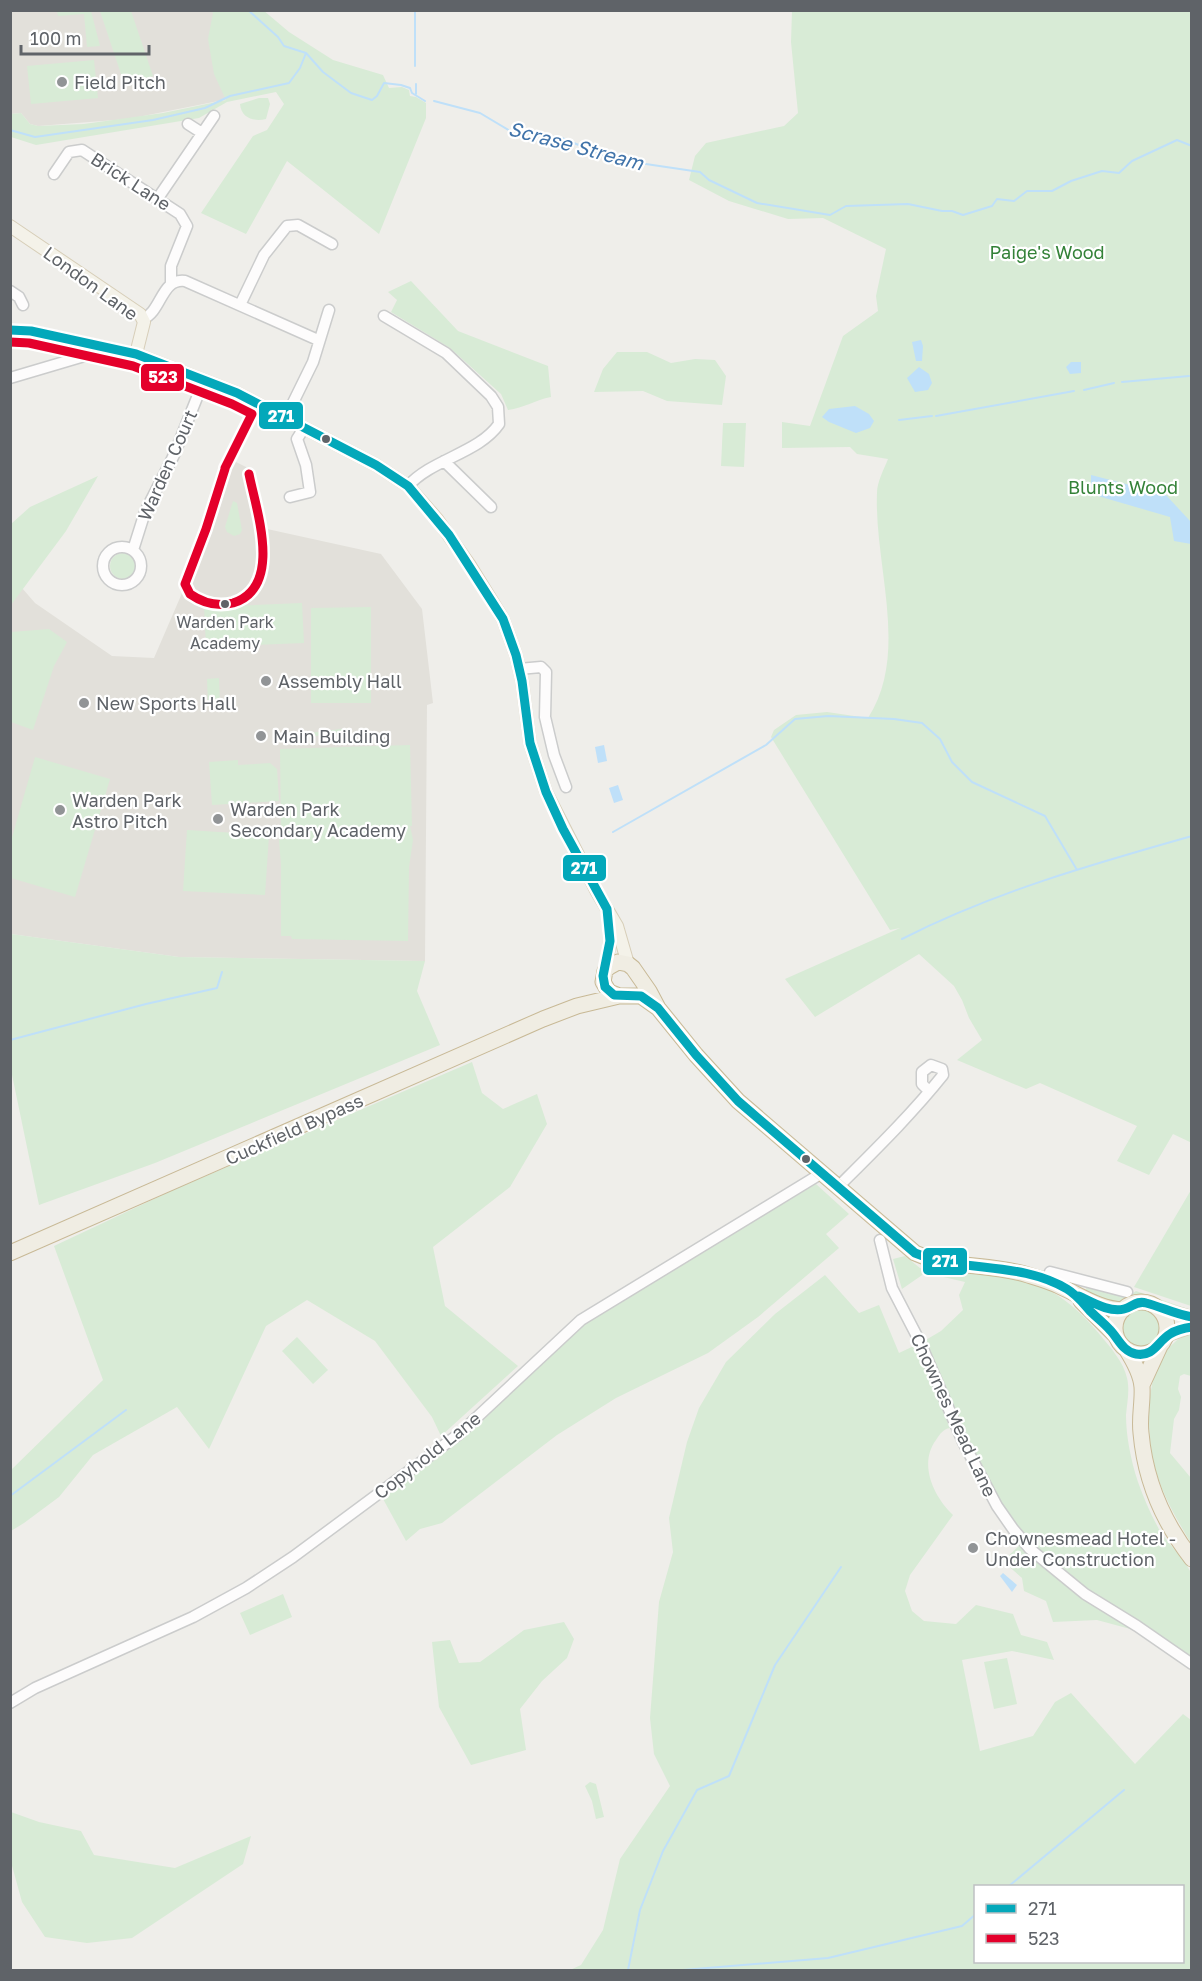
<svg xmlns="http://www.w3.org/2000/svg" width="1202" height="1981" font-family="'Golos Text',sans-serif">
	<rect width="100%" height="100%" fill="#efeeea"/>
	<path fill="#e2e0da" d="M 10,11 L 239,11 L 269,91 L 128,119 L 38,126 L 30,124 L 21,113 L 11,114 Z
		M 234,461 L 246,467 L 258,527 L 381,554 L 422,609 L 433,703 L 427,705 L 425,961 L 179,957 L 11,934 L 10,605 L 22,588 L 35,603 L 112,656 L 154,658 L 195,563 Z"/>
	<path fill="#d8ebd6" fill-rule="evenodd" d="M 263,10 L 289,32 L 333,60 L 383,75 L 389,88 L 402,87 L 409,90 L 410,96 L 416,97 L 426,103 L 426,118 L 379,234 L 287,161 L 246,234 L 201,213 L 253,136 L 267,130 L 284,104 L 276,92 L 227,102 L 199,118 L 36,145 L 11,137 L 10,114 L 21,113 L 30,124 L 38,126 L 84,124 L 163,113 L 226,100 L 214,74 L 208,39 L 213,13 L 211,11 Z
		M 57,11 L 91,11 L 100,46 L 87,47 L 84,14 L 58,16 Z
		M 100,11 L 131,11 L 153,76 L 125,86 Z
		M 792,11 L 1191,11 L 1192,1143 L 1173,1134 L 1149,1175 L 1117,1161 L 1137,1126 L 1040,1083 L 1026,1089 L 957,1060 L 982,1040 L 969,1018 L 962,1000 L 954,986 L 919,954 L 815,1017 L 785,979 L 900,928 L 890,930 L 771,737 L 774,730 L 796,715 L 827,712 L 868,718 C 910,653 874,566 877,493 C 877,482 884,469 888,459 L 857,454 L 850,447 L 782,448 L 782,422 L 810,426 L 843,336 L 878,311 L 876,296 L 886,249 L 823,218 L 788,219 L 729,201 L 689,180 L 695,156 L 706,143 L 784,126 L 798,113 L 791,42 Z
		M 94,60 L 98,98 L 31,104 L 27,66 Z
		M 259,98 L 268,98 L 270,104 L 266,119 C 254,122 241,118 240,104 Z
		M 411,281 L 458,331 L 548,366 L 551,397 C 535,400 524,408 508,410 L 501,394 L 450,348 L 391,312 L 397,300 L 388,292 Z
		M 617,352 L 647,352 L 671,363 L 695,359 L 715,360 L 726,376 L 722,405 L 667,401 L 643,391 L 594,392 L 603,369 Z
		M 723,423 L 746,423 L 744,467 L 721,466 Z
		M 98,476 L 66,531 L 11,605 L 11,524 L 30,507 Z
		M 233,501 L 237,503 L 242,530 L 240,534 L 234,536 L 227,532 L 225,527 Z
		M110 566a13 13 0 1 1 26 0a13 13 0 1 1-26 0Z
		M 302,603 L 304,643 L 206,647 L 204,607 Z
		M 371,607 L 371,703 L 311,703 L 311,608 Z
		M 49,629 L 67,642 L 54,666 L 33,730 L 11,722 L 11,632 Z
		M 219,678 L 220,704 L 208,705 L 207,679 Z
		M 348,728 L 348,731 L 303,738 L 302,734 Z
		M 410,745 L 412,826 L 410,826 L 413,840 L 409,867 L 408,941 L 292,939 L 291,936 L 281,936 L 281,864 L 279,841 L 281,832 L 280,749 Z
		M 35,757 L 110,779 L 75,897 L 11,878 L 11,841 Z
		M 238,760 L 238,765 L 270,763 L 277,769 L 279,801 L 212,805 L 209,762 Z
		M 187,830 L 269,835 L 265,895 L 183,891 Z
		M 11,934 L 179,957 L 425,961 L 417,991 L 440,1045 L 155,1163 L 39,1205 L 11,1070 Z
		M 472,1062 L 482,1093 L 503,1109 L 537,1094 L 547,1124 L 510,1187 L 433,1247 L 445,1306 L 518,1366 L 441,1436 L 432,1417 L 375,1341 L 307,1300 L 266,1326 L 209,1449 L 177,1407 L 93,1455 L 59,1497 L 24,1523 L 11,1531 L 11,1470 L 103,1380 L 54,1246 L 171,1191 Z
		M 816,1184 L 849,1214 L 826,1234 L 839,1248 L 758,1317 L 708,1353 L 616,1398 L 557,1435 L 442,1523 L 420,1529 L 406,1541 L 382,1497 L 584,1323 Z
		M 1191,1190 L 1191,1306 L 1134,1287 Z
		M 905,1256 L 920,1268 L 928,1271 L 902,1289 L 893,1259 Z
		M 941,1270 C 1012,1273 1054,1277 1101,1336 C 1111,1348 1124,1363 1127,1378 C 1130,1390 1127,1403 1126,1415 C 1126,1436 1131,1461 1138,1482 C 1144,1499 1151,1515 1160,1531 C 1169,1545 1183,1557 1190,1571 C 1194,1578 1191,1644 1191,1657 L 1136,1622 L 1134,1630 L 1097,1620 L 1053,1622 L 1046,1601 L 1024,1591 L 1022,1578 L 1003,1561 L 1021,1544 L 967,1440 L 924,1341 L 941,1331 L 963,1310 L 959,1295 L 965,1282 L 939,1276 Z
		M 825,1275 L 859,1313 L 879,1305 L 899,1353 L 916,1345 L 950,1428 C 943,1429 940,1434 936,1440 C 918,1464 934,1497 953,1515 L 910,1575 L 905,1591 L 912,1611 L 924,1621 L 956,1624 L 976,1605 L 1013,1614 L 1021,1635 L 1047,1642 L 1054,1660 L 1012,1651 L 962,1660 L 980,1751 L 1033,1736 L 1055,1702 L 1071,1693 L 1135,1764 L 1183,1714 L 1191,1720 L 1191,1970 L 570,1970 L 581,1965 L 603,1930 L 620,1859 L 670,1786 L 654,1754 L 650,1718 L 659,1602 L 673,1552 L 669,1518 L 687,1442 L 699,1408 L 726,1362 L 775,1314 ZM 976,1886 L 1182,1886 L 1182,1962 L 976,1962 Z
		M 1087,1286 L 1130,1295 L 1136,1291 L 1191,1310 L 1191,1312 L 1171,1307 L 1143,1296 L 1113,1304 L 1085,1291 Z
		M1122 1329a19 19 0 1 1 38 0a19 19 0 1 1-38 0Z
		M 1191,1334 L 1191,1376 L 1184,1374 L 1180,1376 L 1178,1389 L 1181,1397 L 1179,1410 L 1174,1419 L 1170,1453 L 1191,1478 L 1191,1543 C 1177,1520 1162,1494 1155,1468 C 1146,1431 1143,1369 1175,1342 C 1179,1338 1186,1336 1191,1334 Z
		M 297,1337 L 328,1370 L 313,1384 L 282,1351 Z
		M 283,1594 L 292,1617 L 250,1635 L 240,1613 Z
		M 564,1622 L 574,1639 L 567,1658 L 542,1681 L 520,1709 L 526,1750 L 471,1765 L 439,1707 L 432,1642 L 450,1640 L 459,1663 L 480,1662 L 524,1630 Z
		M 1007,1658 L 1017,1704 L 994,1709 L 984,1662 Z
		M 590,1782 L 596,1784 L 604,1817 L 596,1819 L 592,1801 L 585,1786 Z
		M 11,1812 L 39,1822 L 81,1831 L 94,1855 L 175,1868 L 251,1836 L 243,1864 L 132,1938 L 87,1943 L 45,1937 L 22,1902 L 11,1862 Z"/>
	<path fill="#bfe0f9" d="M 921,340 L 923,346 L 922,361 L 916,361 L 912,342 Z
		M 1071,362 L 1081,362 L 1081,373 L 1070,374 L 1066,367 Z
		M 919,367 L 929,374 L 932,383 L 928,390 L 915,392 L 907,378 Z
		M 855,406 L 869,414 L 874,421 L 870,428 L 856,433 L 829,422 L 822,417 L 829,409 Z
		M 1091,475 L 1165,494 L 1191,522 L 1191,544 L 1174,541 L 1170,517 L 1091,494 Z
		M 604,745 L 607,761 L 598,763 L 595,747 Z
		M 618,785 L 623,800 L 614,803 L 609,788 Z
		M 1003,1573 L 1017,1585 L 1012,1592 L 1000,1576 Z"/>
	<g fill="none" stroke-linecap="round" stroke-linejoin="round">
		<path stroke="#bfe0f9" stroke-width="2" d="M 248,10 L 278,37 L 284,46 L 306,53 L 323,72 L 351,93 L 372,100 L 377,96 L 384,83 L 401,85 L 410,88 L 412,93 L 425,101
			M 415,10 L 415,66
			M 416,94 L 416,84
			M 434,101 L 480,113 L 510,131 L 562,138 L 612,159 L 700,172 L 709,180 L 757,203 L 830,215 L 846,206 L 908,204 L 942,211 L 952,211 L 963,215 L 992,206 L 997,199 L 1014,201 L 1027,191 L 1052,191 L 1071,181 L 1102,171 L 1119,173 L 1132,161 L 1177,140 L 1192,146
			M 10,130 L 35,137 L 153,120 L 205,108 L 230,96 L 289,83 L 300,68 L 306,53
			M 1122,382 L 1189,376
			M 1084,390 L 1114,383
			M 936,416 L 1074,391
			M 899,420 L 932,416
			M 613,832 L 766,745 L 795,719 L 828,716 L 894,719 L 922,723 L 940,739 L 952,762 L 972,782 L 1045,816 L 1077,870
			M 902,939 C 994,892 1093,864 1192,836
			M 10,1040 L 146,1004 L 217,988 L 222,972
			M 10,1496 L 126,1410
			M 1009,1886 L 1124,1790
			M 628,1970 L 640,1910 L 663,1851 L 697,1790 L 729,1776 L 775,1665 L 841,1567
			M 683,1970 L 828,1958 L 962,1926 L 976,1914"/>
		<defs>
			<path id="minor" d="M 188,124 L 202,133
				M 54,174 L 69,152 L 82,150 L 180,214 L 187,226 L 171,266 L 171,283
				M 158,198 L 214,116
				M 10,291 L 19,297 L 23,305
				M 240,305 L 264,255 L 287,226 L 298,225 L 332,244
				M 384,316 L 446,353 L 491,396 L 498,407 L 499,424 C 479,453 432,459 408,486
				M 143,319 C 162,311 161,278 185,281 L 318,340
				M 10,330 L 31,331 L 136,354
				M 10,378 L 108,349
				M 285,419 L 313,362 L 329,310
				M 444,461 L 491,507
				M 290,497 L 310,492 L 306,465 L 297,439 L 304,428
				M103 566a19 19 0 1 1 38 0a19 19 0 1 1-38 0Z
				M 133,550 L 145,512 L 174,455 L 204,380
				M 519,669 L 541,667 L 546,672 L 545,717 L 554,755 L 566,787
				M 838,1187 C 874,1151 911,1115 943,1075 L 942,1069 L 931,1065 L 922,1072 L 922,1084 L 929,1091
				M 880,1240 L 892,1288 L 920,1342 L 963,1442 L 997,1506 L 1013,1529 L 1030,1549 L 1085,1594 L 1137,1626 L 1192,1664
				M 1050,1272 L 1127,1292
				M 10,1703 L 35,1688 L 75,1670 L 193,1617 L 246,1588 L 293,1557 L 459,1434 L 581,1320 L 822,1173"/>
			<path id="major" d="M 10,226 L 140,314 L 144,322 L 136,354 L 237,393 L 376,465 L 408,486 L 437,519 L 469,564 L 503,619 L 516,655 L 522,681 L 530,743 L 546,792 L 597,892 L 617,926 L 628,964
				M 605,971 L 610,941 L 608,914
				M 1158,1308 L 1192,1317
				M 1166,1336 L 1192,1327"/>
			<path id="highway" d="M 658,1008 L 641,996 L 619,996 L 609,992 L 603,982 L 605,971 L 609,967 L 618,962 L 628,964 L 633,968 L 649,991 L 658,1008 L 696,1055 L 738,1101 L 915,1253 C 951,1269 990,1263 1028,1275 C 1038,1278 1049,1281 1059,1286 C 1080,1295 1099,1309 1123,1310
				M 10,1253 L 543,1019 L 577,1006 L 619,996
				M 1081,1301 L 1116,1336
				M1115 1328a26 26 0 1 1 52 0a26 26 0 1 1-52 0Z
				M 1126,1349 C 1133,1360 1141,1374 1142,1387 C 1143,1402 1139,1417 1141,1433 C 1145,1479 1163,1522 1192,1559
				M 1142,1385 L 1160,1346"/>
		</defs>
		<use href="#minor" stroke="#cbcccc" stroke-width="13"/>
		<use href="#major" stroke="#d7ceb8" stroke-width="14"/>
		<use href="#highway" stroke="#c8b996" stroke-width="17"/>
		<use href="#minor" stroke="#fdfcfc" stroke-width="10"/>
		<use href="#major" stroke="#f4f2e9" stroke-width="12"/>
		<use href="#highway" stroke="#f0ede3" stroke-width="15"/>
		<defs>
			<path id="bus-1" d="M 10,330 L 31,331 L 136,354 L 237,393 L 376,465 L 408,486 L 449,535 L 503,619 L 516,655 L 522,681 L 530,743 L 546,792 L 563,829 L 607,909 L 610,941 L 603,976 L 605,987 L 614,995 L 641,996 L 658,1008 L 696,1055 L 738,1101 L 915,1253 C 964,1273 1020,1261 1067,1289 C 1077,1295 1082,1302 1090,1311 C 1096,1317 1104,1323 1110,1330 C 1118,1338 1123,1352 1136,1354 C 1154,1357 1157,1342 1170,1334 C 1176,1330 1184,1328 1192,1327
				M 1079,1296 C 1092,1302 1110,1313 1124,1309 C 1132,1307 1137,1300 1146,1303 C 1162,1307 1174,1314 1192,1317"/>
			<path id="bus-2" d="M 10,342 L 29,343 L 133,366 L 232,404 L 252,414 L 225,468
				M 225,469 L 206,529 L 185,584 L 190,594 C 203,603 217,607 233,603 C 284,587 256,510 249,474"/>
		</defs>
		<use href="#bus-1" stroke="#fff" stroke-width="14"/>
		<use href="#bus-2" stroke="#fff" stroke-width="14"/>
		<use href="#bus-1" stroke="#03a8ba" stroke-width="9"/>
		<use href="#bus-2" stroke="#e4002b" stroke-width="9"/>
	</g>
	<g fill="#919496" stroke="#fff" stroke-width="2">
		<circle cx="62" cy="82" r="6"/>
		<circle cx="266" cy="681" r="6"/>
		<circle cx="84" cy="703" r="6"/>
		<circle cx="261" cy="736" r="6"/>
		<circle cx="60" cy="810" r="6"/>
		<circle cx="218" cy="819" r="6"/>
		<circle cx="973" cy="1548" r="6"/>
	</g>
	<g fill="#5f6368" stroke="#fff" stroke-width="2">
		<circle cx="326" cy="439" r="5"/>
		<circle cx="225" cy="604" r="5"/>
		<circle cx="806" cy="1159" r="5"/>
	</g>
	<g text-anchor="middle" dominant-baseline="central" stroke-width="4.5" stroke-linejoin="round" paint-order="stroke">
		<g font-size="16" fill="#5f6368" stroke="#fff">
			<text x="225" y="622">Warden Park<tspan x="225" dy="21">Academy</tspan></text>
		</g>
		<g font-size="18" fill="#5f6368" stroke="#fff" text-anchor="start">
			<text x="74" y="82">Field Pitch</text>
			<text x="278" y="681">Assembly Hall</text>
			<text x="96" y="703">New Sports Hall</text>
			<text x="273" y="736">Main Building</text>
			<text x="72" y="800">Warden Park<tspan x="72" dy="21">Astro Pitch</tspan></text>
			<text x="230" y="809">Warden Park<tspan x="230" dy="21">Secondary Academy</tspan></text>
			<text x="985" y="1538">Chownesmead Hotel -<tspan x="985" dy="21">Under Construction</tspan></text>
		</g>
		<g font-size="18" fill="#5f6368" stroke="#fff">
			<text transform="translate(131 181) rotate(33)">Brick Lane</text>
			<text transform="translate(91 283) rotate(36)">London Lane</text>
			<text transform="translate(167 465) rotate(-66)">Warden Court</text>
			<text transform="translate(294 1129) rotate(-24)">Cuckfield Bypass</text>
			<text transform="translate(954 1415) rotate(65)">Chownes Mead Lane</text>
			<text transform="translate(427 1455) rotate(-38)">Copyhold Lane</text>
		</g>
		<g font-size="18" fill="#348238" stroke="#fff">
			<text x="1047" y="252">Paige's Wood</text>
			<text x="1123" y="487">Blunts Wood</text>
		</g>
		<g font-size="20" font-style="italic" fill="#4174aa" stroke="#fff">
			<text transform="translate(576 145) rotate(15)">Scrase Stream</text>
		</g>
	</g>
	<g stroke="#fff" stroke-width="2">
		<rect x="140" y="363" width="45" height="29" rx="6" fill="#e4002b"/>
		<rect x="258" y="401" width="46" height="29" rx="6" fill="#03a8ba"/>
		<rect x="562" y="854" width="45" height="28" rx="6" fill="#03a8ba"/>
		<rect x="922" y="1247" width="46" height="29" rx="6" fill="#03a8ba"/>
	</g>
	<g font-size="16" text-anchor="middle" font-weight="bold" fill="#fff">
		<text x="163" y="383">523</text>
		<text x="281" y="422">271</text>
		<text x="584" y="874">271</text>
		<text x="945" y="1267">271</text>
	</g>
	<rect width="1202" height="1981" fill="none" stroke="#5f6368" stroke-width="24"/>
	<rect x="974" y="1885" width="210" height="78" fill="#ffffff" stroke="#bfc1c3" stroke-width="1.5"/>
	<rect x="986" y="1904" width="30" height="9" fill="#03a8ba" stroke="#bfc1c3" stroke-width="1.5"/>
	<text x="1028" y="1915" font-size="18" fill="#5f6368">271</text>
	<rect x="986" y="1934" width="30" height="9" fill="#e4002b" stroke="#bfc1c3" stroke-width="1.5"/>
	<text x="1028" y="1945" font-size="18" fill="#5f6368">523</text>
	<path d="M21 45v9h128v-9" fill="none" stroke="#5f6368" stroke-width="3"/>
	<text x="30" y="45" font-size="18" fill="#5f6368" stroke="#ffffff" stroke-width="4.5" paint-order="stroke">100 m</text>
</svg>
